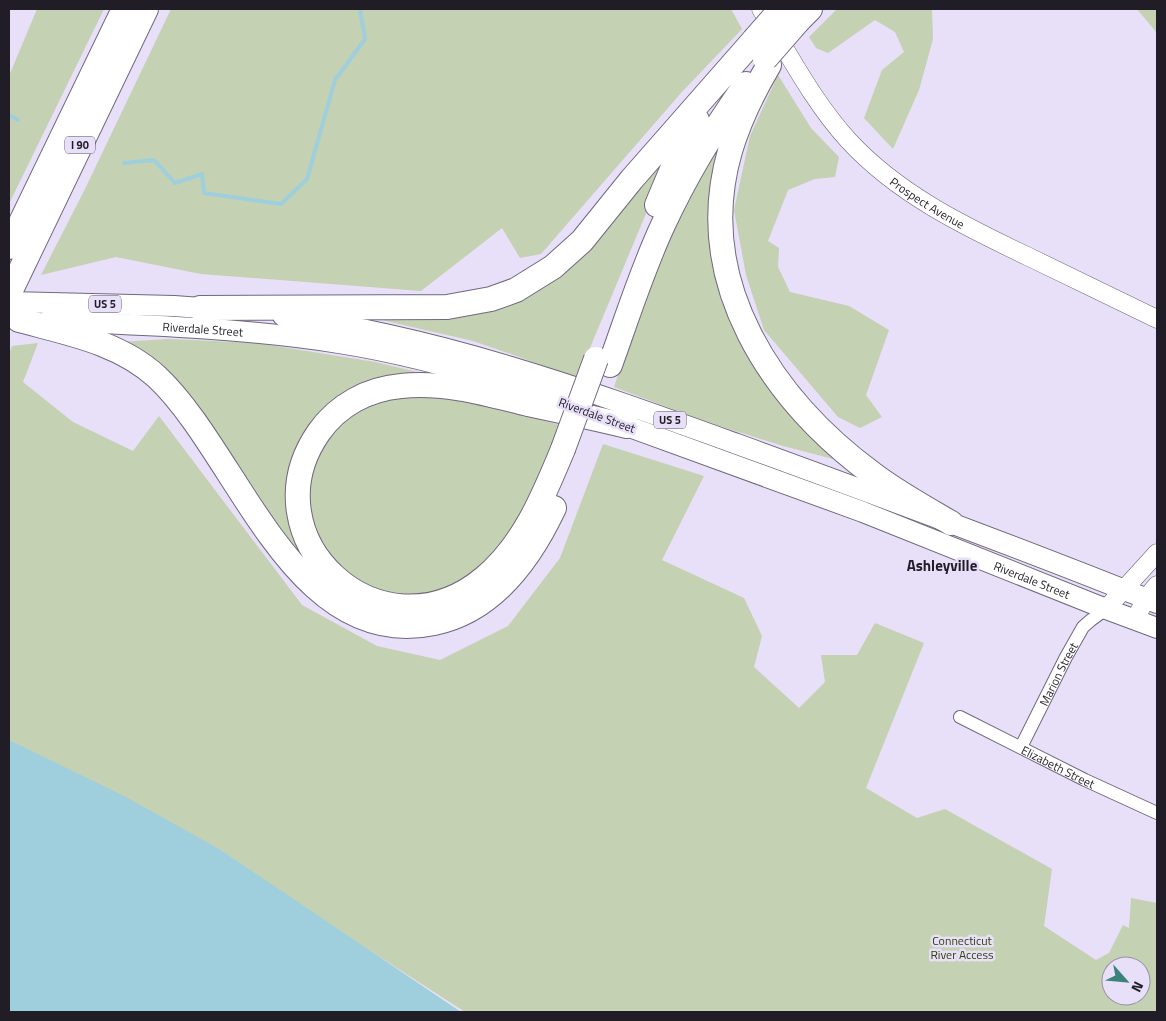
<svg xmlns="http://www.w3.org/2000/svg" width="1166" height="1021" font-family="'Titillium Web',sans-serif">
	<rect width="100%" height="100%" fill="#e8dff8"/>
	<path fill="#c4d1b3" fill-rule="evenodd" d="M 37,9 L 104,9 L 9,204 L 9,76 Z
		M 171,9 L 731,9 L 742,29 L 681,93 L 541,254 L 520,258 L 502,228 L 421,291 L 201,274 L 116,257 L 41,275 L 85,189 Z
		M 837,9 L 932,9 L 933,39 L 919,90 L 893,149 L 864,118 L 882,70 L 904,52 L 895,32 L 875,20 L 828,53 L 816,48 L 809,37 Z
		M 1137,9 L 1157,9 L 1157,33 Z
		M 778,75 L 811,128 L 839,157 L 835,177 L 815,179 L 788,190 L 768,241 L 779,248 L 778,267 L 790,292 L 849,306 L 889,330 L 866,395 L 882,417 L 860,428 L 838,417 L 764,330 L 746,275 L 734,210 L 750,136 Z
		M 727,127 L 721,284 L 837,460 L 783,446 L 704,421 L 614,387 C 638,315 664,244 698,177 C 707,160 717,143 727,127 Z
		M 665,168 L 577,379 L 525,359 L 473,341 L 360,315 L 483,312 L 637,190 L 657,169 Z
		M 168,339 L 257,343 L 375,362 L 426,374 L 380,381 L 299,451 L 324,584 L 120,342 Z
		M 38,343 L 23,382 L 73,422 L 133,451 L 159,416 L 302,605 L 377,646 L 440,660 L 508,626 L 560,558 L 603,444 L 704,476 L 662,560 L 744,598 L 762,636 L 754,667 L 799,708 L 825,682 L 821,655 L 857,655 L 875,623 L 924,643 L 866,788 L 917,818 L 945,809 L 1052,869 L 1044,926 L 1096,960 L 1109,953 L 1123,925 L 1129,928 L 1131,898 L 1157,903 L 1157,1012 L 465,1012 L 321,919 L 221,850 L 9,740 L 9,354 L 12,346 ZM 1111,966 L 1141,966 L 1141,996 L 1111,996 Z
		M 408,394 L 458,397 L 513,411 L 559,425 L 535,496 L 491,561 L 452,591 L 413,600 L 373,591 L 335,570 L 314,531 L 307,489 L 318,454 L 335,427 L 361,407 Z"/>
	<path fill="#9fcfdd" d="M 9,740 L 124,796 L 221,850 L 461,1012 L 9,1012 Z"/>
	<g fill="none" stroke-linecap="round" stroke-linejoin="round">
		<path stroke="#9fcfdd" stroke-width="4" d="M 9,115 L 18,120
			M 124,163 L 154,160 L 175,183 L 202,174 L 204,193 L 281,204 L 307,179 L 335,80 L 365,39 L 360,9"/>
		<defs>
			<g id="street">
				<path id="s1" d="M 960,717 L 1085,780 L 1157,813"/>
				<path id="s2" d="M 1021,747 L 1066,657 L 1083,627 L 1091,620 L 1106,609"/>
			</g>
			<g id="secondary">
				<path id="s3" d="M 761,9 C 788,53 814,103 849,141 C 898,194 964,226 1027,256 C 1070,277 1114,298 1157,319"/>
				<path d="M 1106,609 L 1157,553"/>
				<path d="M 1135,620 L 1146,598 L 1157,585"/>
			</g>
			<g id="primary">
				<path d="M 9,302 L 174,306 L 214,309"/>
				<path d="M 283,316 C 441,337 587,390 737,444 C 877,495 1018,547 1157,603"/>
				<path id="s4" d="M 48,321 C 146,325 243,328 339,343 C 416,355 490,377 563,403"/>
				<path id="s5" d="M 613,421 L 863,512 L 1106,609 L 1157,628"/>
			</g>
			<path id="highway" d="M 799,20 L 810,9
				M 769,65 C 753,92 739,121 730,151 C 692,282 772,400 874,475 C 898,493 925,508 951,523
				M 657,205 L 673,167 L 697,120
				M 9,247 L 124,9
				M 9,294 L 146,9
				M 200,308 L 447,307 L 491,299 L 516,290 L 553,267 L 582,241 L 632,179 L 754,40
				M 19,320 C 67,333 119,342 157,377 C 239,454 294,653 434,623 C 493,611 530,559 554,508
				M 610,365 C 627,318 642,270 663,225 C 686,175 714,129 746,84
				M 563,449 C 544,495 523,547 483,579 C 380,663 245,538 319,432 C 338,405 368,389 401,386 C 443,381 488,394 528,404 C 561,411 594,418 627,426"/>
		</defs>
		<use href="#street" stroke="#70687e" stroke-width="14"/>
		<use href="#secondary" stroke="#70687e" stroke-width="19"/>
		<use href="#primary" stroke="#70687e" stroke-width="22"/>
		<use href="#highway" stroke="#70687e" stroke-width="26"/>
		<use href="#street" stroke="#fff" stroke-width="12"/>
		<use href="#secondary" stroke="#fff" stroke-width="18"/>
		<use href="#primary" stroke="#fff" stroke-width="20"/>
		<use href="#highway" stroke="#fff" stroke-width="24"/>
		<defs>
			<path id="highway-bridge" d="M 754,40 L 781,9
				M 765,59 L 799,20
				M 563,449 L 596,359"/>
		</defs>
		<use href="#highway-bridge" stroke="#70687e" stroke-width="26" stroke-linecap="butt"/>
		<use href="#highway-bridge" stroke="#fff" stroke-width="24"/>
	</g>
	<g text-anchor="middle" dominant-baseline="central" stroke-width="5" stroke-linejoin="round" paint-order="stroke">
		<g fill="#e8dff8" stroke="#5d5765" stroke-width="1">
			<rect x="65" y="136.5" width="30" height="17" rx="4"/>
			<rect x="89" y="295.5" width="32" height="17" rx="4"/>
			<rect x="654" y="411.5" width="32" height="17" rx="4"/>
		</g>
		<g font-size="11" font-weight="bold" fill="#211d26">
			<text x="80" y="145">I 90</text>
			<text x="105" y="304">US 5</text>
			<text x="670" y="420">US 5</text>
		</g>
		<g font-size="12" fill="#211d26" stroke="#e8dff8">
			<text stroke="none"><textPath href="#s3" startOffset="259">Prospect Avenue</textPath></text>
			<text stroke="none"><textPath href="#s4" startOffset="155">Riverdale Street</textPath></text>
			<text transform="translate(597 415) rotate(20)">Riverdale Street</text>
			<text stroke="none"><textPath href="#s5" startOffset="448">Riverdale Street</textPath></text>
			<text stroke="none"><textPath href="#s2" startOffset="82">Marion Street</textPath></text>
			<text stroke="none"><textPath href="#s1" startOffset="110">Elizabeth Street</textPath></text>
		</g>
		<g font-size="12" fill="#2e4106" stroke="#e8dff8">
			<text x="962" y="940">Connecticut<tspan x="962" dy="14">River Access</tspan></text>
		</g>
		<g font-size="15" font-weight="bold" fill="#211d26" stroke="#e8dff8">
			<text x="942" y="565">Ashleyville</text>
		</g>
	</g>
	<rect width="1166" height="1021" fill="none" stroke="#211d26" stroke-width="20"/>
	<g transform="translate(1126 981) rotate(117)"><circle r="24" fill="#e8dff8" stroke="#9891a4"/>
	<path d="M0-4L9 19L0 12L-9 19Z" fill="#3b827a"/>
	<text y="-8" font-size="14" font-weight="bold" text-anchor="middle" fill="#211d26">N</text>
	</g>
</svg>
